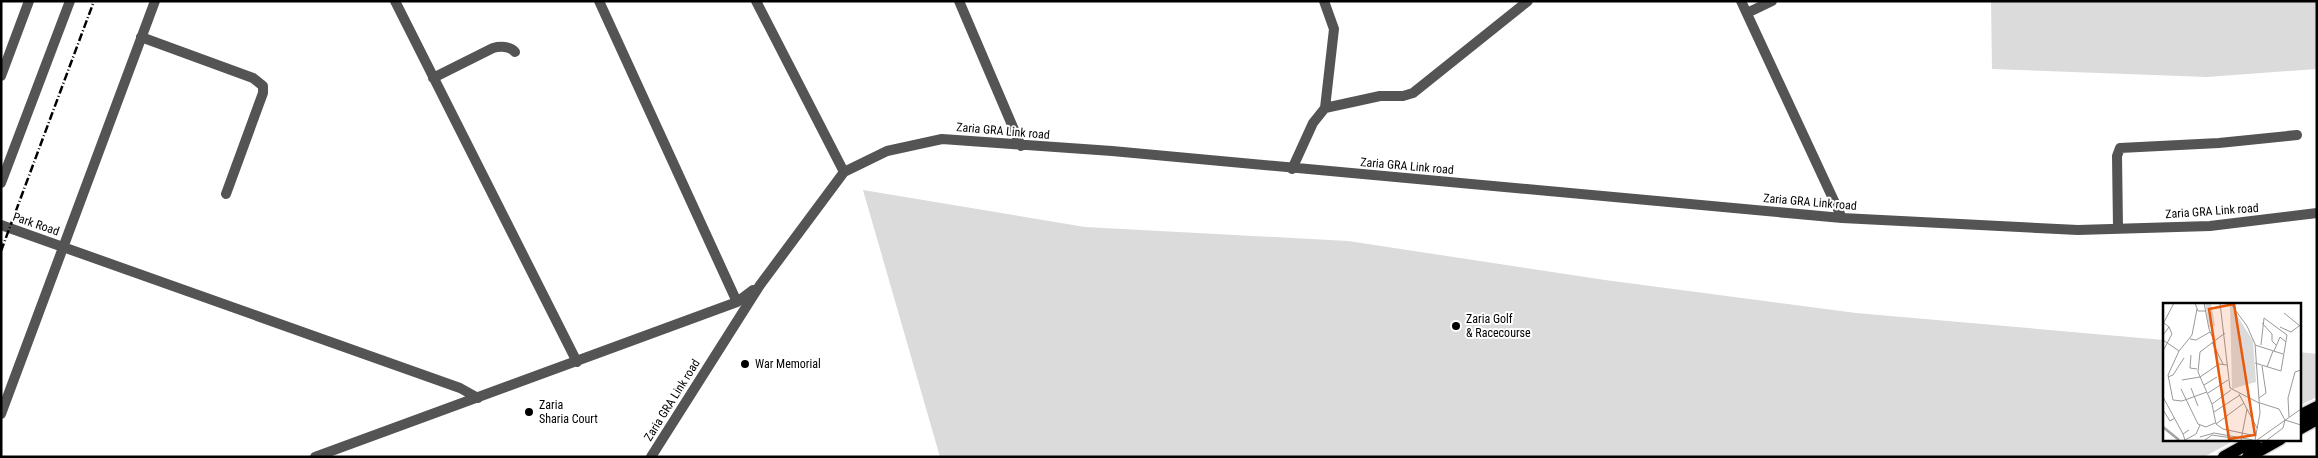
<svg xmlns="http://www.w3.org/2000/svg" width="2318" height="458" font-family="'Roboto Condensed',sans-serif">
	<rect width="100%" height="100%" fill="#fff"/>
	<path fill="#dbdbdb" d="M 1991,1 L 2317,1 L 2317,69 L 2207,77 L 1992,69 Z
		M 863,190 L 1085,227 L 1348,241 L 1605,280 L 1856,313 L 2164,340 L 2164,439 L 2237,439 L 2204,457 L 940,457 Z
		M 2299,352 L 2317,354 L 2317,397 L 2299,406 Z"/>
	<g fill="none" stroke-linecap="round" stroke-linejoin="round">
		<defs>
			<path id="major" d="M 2299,416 L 2317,407
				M 2299,429 L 2317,419
				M 2224,457 L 2256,439
				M 2248,457 L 2280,439"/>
		</defs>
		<use href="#major" stroke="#dbdbdb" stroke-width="15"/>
		<path stroke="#545454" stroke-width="10" d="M 395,1 L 577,362
			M 599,1 L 737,302
			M 756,1 L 844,172
			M 959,1 L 1021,146
			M 1741,1 L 1842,218
			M 1747,13 L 1772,1
			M 141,37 L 253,78 L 263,86 L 263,93 L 226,194
			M 1,76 L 29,1
			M 433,78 L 493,48 C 500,46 510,46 515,52
			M 1325,108 L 1380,96 L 1403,96 L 1413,93 L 1528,1
			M 1292,169 L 1313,123 L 1325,108 L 1334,29 L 1324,1
			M 1,183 L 70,1
			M 1,225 L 460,388 L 478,398
			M 2118,228 L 2117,156 L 2120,148 L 2219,143 L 2297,135
			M 1,414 L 155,1
			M 315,457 L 737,302 L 753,290
			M 651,457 L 760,285 L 844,172 L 887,151 L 942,139 L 1112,151 L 1842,218 L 2078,230 L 2210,226 L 2317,213"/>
		<use href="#major" stroke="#000" stroke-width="12"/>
		<path stroke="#000" stroke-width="2.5" stroke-dasharray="8 2.5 1 2.5" stroke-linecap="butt" d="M 1,251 L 94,1"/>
	</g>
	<g fill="#000" stroke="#fff" stroke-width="2">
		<circle cx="1456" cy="326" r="5"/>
		<circle cx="745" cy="364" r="5"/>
		<circle cx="529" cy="412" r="5"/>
	</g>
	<g text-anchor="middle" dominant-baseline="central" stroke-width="4" stroke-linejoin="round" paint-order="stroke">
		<g font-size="12" fill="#000" stroke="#fff">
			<text transform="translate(1003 131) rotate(5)">Zaria GRA Link road</text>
			<text transform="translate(1407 166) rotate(5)">Zaria GRA Link road</text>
			<text transform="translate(1810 202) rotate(5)">Zaria GRA Link road</text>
			<text transform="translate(2212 211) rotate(-4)">Zaria GRA Link road</text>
			<text transform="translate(36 224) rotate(19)">Park Road</text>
			<text transform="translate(672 400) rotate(-58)">Zaria GRA Link road</text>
		</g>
		<g font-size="12" fill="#000" stroke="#fff" text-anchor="start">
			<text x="1466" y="319">Zaria Golf<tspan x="1466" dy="14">&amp; Racecourse</tspan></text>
			<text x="755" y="364">War Memorial</text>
			<text x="539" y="405">Zaria<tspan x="539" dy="14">Sharia Court</tspan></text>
		</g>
	</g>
	<g transform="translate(2163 303)">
		<rect width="138" height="138" fill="#fff"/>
		<path d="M 42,0 L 48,0 L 52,23 L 46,24 ZM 67,1 L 90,38 L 93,79 L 69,86 Z" fill="#dbdbdb"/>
		<path fill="none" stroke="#a2a2a2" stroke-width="2.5" d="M 0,124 L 16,137"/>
		<path fill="none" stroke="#999" stroke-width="1" d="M 32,0 L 35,8 L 43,8M 41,0 L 46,26 L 51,38M 57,0 L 67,85 L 96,100M 67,0 L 84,23 L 92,41 L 97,110 L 92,137M 34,6 L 29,32 L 16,48 L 5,72 L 10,97 L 19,98 L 44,89M 121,10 L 137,23M 101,15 L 124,32M 99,20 L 109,31 L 109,38 L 113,42M 0,21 L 11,0M 117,24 L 128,29 L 136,23M 62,30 L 37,49 L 35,69 L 49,101 L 53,121 L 60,126 L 93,133M 0,32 L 6,24 L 1,20M 27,36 L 33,37 L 47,29M 0,37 L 16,48M 49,39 L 60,61M 92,42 L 120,51M 98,42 L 101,15M 0,48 L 9,31 L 6,24M 111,48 L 117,34 L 123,39M 28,52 L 27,65 L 34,66M 92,60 L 118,68 L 124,32M 104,64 L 110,48M 5,74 L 10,72 L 21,55M 19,77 L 37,74 L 56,61 L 64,62M 41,82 L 54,74M 28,85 L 35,103M 18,86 L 35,121 L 43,124 L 52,120M 45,90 L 65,77M 76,91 L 94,125M 0,94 L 20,131 L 26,127M 96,95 L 103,90 L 99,63M 97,100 L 116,106 L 122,117M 49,101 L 68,87M 0,107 L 7,118 L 12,115M 51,109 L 77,92M 126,114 L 125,95 L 132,69 L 138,67M 122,117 L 138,122M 53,121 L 81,100M 20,131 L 22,137 L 33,131 L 37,122M 37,134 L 51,130 L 90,137M 42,137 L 49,132 L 69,135M 78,137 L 84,106M 94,137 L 138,106M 104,137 L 120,125 L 122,117"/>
		<path fill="#e8590c" fill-opacity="0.15" stroke="#e8590c" stroke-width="2.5" d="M 71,1 L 92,132 L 66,136 L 46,6 Z"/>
		<rect width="138" height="138" fill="none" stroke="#000" stroke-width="2.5"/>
	</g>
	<rect width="2318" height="458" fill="none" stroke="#000000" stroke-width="5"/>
</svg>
